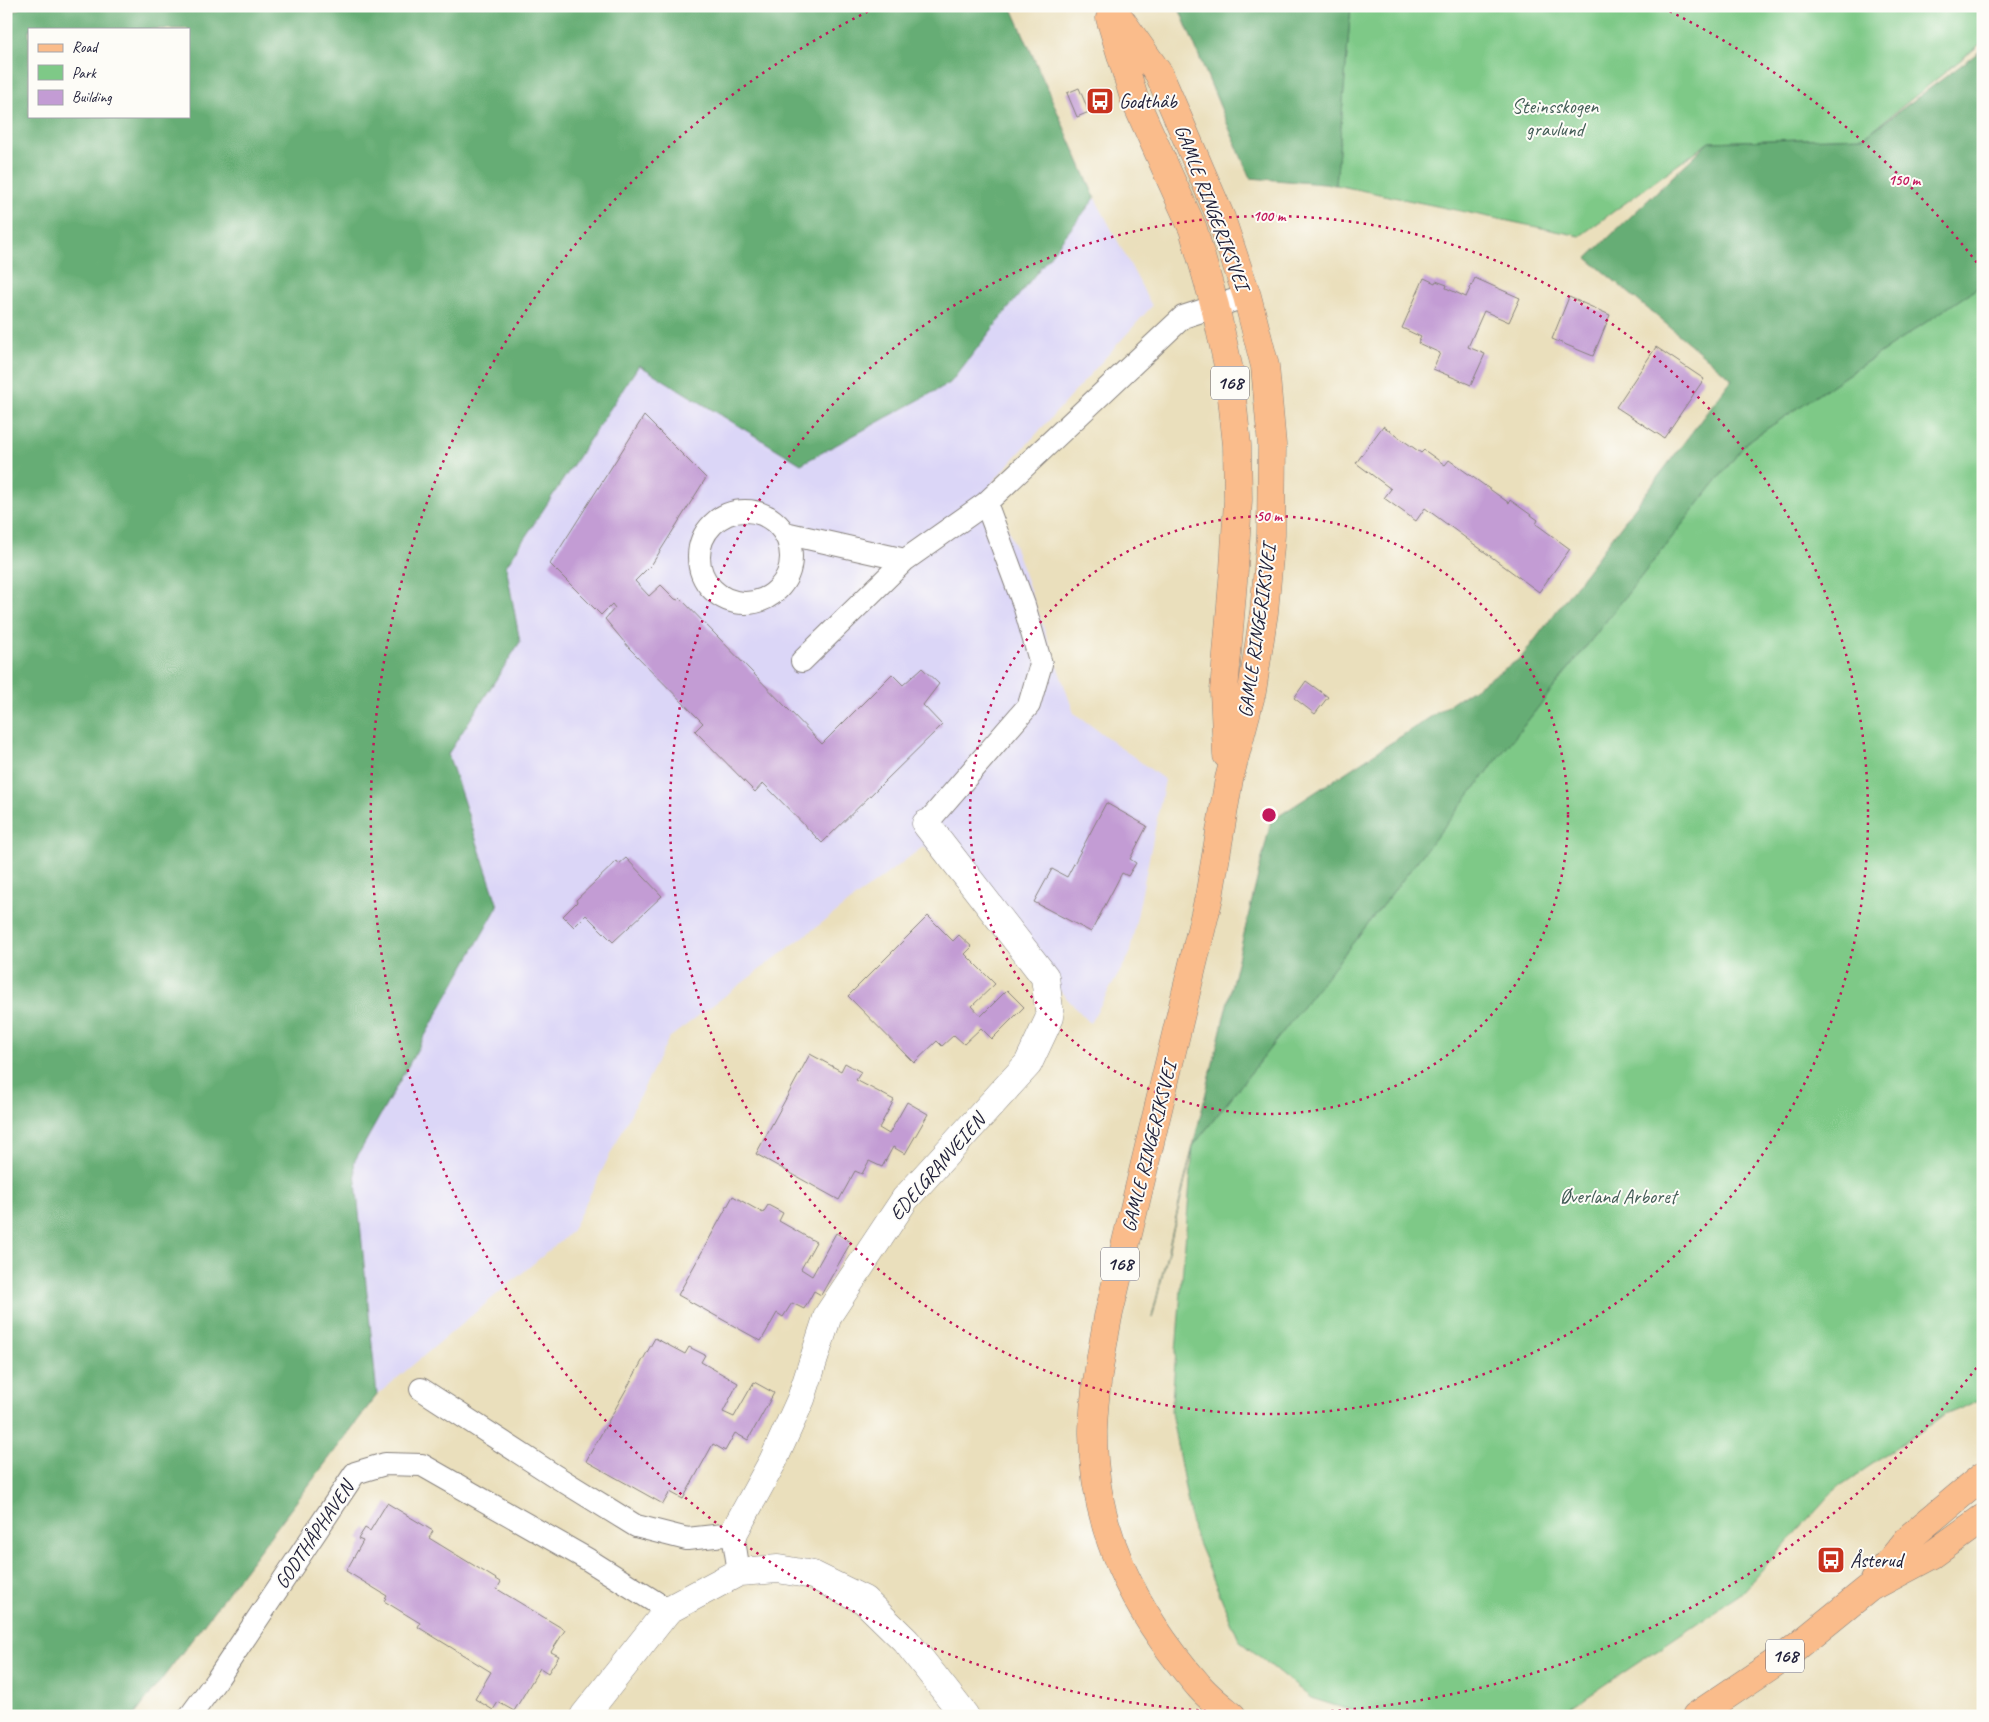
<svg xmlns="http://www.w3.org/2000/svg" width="1989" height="1722" font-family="Caveat,sans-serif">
	<rect width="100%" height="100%" fill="#fdfcf7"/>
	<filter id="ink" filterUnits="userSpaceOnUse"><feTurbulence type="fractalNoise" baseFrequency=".02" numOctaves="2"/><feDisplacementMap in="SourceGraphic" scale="10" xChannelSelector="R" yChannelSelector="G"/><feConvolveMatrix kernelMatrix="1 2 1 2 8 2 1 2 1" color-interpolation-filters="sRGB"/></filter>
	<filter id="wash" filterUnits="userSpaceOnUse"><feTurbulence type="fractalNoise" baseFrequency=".0096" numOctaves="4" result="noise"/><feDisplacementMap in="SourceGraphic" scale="20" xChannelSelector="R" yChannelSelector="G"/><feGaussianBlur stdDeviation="1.12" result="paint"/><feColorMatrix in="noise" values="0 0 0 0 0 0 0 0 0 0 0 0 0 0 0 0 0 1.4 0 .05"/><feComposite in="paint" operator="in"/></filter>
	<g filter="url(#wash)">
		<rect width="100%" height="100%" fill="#eadfbc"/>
		<path fill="#dbd6f7" d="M 1095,198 L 1152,306 L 992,483 L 1074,713 L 1165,780 L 1129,956 L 1090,1023 L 924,846 L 669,1038 L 571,1232 L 377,1395 L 354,1162 L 498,906 L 448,753 L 520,642 L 506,566 L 639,365 L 801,464 L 950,383 Z"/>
		<path fill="#7ec987" stroke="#507661" d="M 1351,6 L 1983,6 L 1983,42 L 1864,137 L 1709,142 L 1580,236 L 1336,185 Z
			M 1983,284 L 1983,1399 L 1945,1415 L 1834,1490 L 1740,1594 L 1559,1716 L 1369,1716 L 1311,1698 L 1239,1640 L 1193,1531 L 1171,1412 L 1193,1146 L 1747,442 Z"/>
		<path fill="#66ad74" stroke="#446858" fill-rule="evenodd" d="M 24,6 L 1011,6 L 1095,198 L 950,383 L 801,464 L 639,365 L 506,566 L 520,642 L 448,754 L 498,906 L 354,1162 L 377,1395 L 134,1716 L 6,1716 L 6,16 ZM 29,29 L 189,29 L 189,116 L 29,116 Z
			M 1178,6 L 1351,6 L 1336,185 L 1250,178 Z
			M 1983,49 L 1983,284 L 1747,442 L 1193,1146 L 1152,1318 L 1271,821 L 1521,658 L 1732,379 L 1587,258 L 1709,142 L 1864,137 Z"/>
		<g id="blocks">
			<path fill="#c39cd4" d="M 1079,88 L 1089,112 L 1077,117 L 1067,93 Z
				M 1424,278 L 1435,283 L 1436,281 L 1447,285 L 1446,288 L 1466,297 L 1475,278 L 1520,298 L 1509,322 L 1484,311 L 1468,347 L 1485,354 L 1471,385 L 1433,369 L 1440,353 L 1418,343 L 1421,337 L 1402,328 Z
				M 1569,297 L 1610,315 L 1593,356 L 1552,339 Z
				M 1656,347 L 1704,379 L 1664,438 L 1616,407 Z
				M 644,416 L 706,478 L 652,564 L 635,581 L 649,596 L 661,585 L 675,599 L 678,600 L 680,598 L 822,744 L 892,674 L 903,685 L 922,668 L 939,684 L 923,705 L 942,725 L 822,843 L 763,783 L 755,792 L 695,731 L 703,723 L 630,649 L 605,619 L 615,608 L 612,604 L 601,615 L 550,564 Z
				M 1383,426 L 1421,453 L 1424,450 L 1445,465 L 1449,460 L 1509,503 L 1510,500 L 1538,520 L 1536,524 L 1570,549 L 1539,592 L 1425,508 L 1416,521 L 1384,498 L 1391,489 L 1356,463 Z
				M 1306,681 L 1328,697 L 1315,714 L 1294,698 Z
				M 1106,803 L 1147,826 L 1130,859 L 1136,863 L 1128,876 L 1122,873 L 1091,932 L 1034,902 L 1052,869 L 1067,877 Z
				M 626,858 L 662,896 L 613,942 L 586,915 L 574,927 L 563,916 L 577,902 L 576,900 L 617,861 L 619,864 Z
				M 928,916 L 953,941 L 959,935 L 972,947 L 965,954 L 995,984 L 972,1006 L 981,1016 L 1007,990 L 1024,1007 L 992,1039 L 981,1028 L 964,1044 L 954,1035 L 942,1046 L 937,1041 L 914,1063 L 848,996 Z
				M 810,1054 L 841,1071 L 845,1063 L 861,1072 L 856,1080 L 894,1100 L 879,1128 L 889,1134 L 907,1102 L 928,1114 L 905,1154 L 893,1147 L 882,1167 L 869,1161 L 862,1174 L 855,1171 L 839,1200 L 756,1154 Z
				M 733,1196 L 763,1213 L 768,1205 L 783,1213 L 779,1221 L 816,1242 L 801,1269 L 812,1276 L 836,1233 L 851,1242 L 821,1295 L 814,1291 L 804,1309 L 792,1303 L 783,1317 L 777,1313 L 761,1341 L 678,1295 Z
				M 655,1338 L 685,1354 L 689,1347 L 705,1355 L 701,1362 L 738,1383 L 723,1412 L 734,1417 L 754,1382 L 774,1393 L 748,1440 L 735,1433 L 725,1451 L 713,1444 L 683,1499 L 670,1492 L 663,1504 L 586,1461 Z
				M 387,1503 L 433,1531 L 429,1538 L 501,1582 L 497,1589 L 565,1630 L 551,1652 L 559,1656 L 548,1673 L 540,1668 L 514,1711 L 498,1702 L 493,1710 L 475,1699 L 491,1672 L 418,1627 L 420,1623 L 384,1601 L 387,1596 L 346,1571 L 363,1541 L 358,1539 L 365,1528 L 370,1531 Z"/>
		</g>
	</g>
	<g filter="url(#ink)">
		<use href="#blocks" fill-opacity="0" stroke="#86807c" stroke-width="1"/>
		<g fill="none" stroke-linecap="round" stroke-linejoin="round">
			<defs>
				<path id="service" d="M699 557a46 46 0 1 1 92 0a46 46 0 1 1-92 0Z
					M 785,533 L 905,560
					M 802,661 L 905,560 L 986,503 L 1183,317 L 1247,296
					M 926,824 L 1029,705 L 1041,664 L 1024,605 L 986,503
					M 421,1389 L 552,1474 L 636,1526 L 687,1539 L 733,1534 L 739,1572
					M 190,1716 L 218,1678 L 355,1473 L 385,1464 L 422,1465 L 587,1559 L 668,1610"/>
				<path id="minor" d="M 733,1534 L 773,1461 L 801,1399 L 828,1315 L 905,1199 L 1028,1064 L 1050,1017 L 1045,977 L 926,824
					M 584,1716 L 668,1610 L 739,1572 L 778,1569 L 813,1575 L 864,1600 L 906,1641 L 965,1716"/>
				<path id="primary" d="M 1111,6 L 1159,74 L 1221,218 L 1247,296 L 1265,366 L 1272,445 L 1271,535 L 1264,612 L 1252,691 L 1229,779 L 1209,897 L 1108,1317 C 1101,1355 1094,1392 1093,1430 C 1092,1530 1134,1611 1198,1685 C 1207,1696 1220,1706 1232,1716
					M 1110,18 L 1134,98 L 1193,229 L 1215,306 L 1229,370 L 1237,445 L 1238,500 L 1234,569 L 1224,691 L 1227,755
					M 1875,1580 L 1910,1537 L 1983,1476
					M 1696,1716 L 1788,1654 L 1868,1589 L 1932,1555 L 1983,1518"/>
			</defs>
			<use href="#service" stroke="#86807c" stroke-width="24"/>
			<use href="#minor" stroke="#86807c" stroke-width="29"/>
			<use href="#primary" stroke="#86807c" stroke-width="29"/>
			<use href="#service" stroke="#fff" stroke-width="22"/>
			<use href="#minor" stroke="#fff" stroke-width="28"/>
			<use href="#primary" stroke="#fabc8b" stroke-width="28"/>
		</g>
	</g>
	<g fill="none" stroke="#c2185b" stroke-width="2.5" stroke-dasharray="2.5 5">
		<circle cx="1269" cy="815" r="299"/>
		<circle cx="1269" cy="815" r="599"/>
		<path d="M1981 1362A898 898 0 1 1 875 8M1663 8A898 898 0 0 1 1981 268"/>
	</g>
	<defs>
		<symbol id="bus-square" viewBox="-11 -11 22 22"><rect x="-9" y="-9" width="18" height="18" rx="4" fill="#c8321e" stroke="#fdfcf7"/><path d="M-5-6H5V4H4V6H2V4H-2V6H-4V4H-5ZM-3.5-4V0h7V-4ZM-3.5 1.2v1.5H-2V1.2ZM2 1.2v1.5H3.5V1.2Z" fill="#fff"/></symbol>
	</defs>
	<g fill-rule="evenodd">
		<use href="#bus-square" x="1084" y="85" width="32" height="32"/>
		<use href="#bus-square" x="1815" y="1544" width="32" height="32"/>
	</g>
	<g text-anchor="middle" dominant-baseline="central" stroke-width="4" stroke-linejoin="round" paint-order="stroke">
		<g fill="#fdfcf7" stroke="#646373" stroke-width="1">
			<rect x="1211" y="366.5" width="38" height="33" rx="4"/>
			<rect x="1101" y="1247.5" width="38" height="33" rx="4"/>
			<rect x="1766" y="1639.5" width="38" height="33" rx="4"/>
		</g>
		<g font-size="19" font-weight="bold" fill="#22223b">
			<text x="1230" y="383">168</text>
			<text x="1120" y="1264">168</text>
			<text x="1785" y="1656">168</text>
		</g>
		<g font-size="20" fill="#22223b" stroke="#fdfcf7" text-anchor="start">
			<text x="1119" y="101">Godthåb</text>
			<text x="1850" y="1560">Åsterud</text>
		</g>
		<g font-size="20" fill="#425c56" stroke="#fdfcf7">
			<text x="1555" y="106">Steinsskogen<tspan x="1555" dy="23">gravlund</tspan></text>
			<text x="1618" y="1196">Øverland Arboret</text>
		</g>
		<g font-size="20" fill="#22223b" stroke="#fdfcf7">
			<text transform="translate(1212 207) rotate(69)">GAMLE RINGERIKSVEI</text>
			<text transform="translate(1257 631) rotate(-82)">GAMLE RINGERIKSVEI</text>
			<text transform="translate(1149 1147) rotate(-76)">GAMLE RINGERIKSVEI</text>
			<text transform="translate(937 1167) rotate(-49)">EDELGRANVEIEN</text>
			<text transform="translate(314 1535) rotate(-56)">GODTHÅPHAVEN</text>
		</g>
	</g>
	<circle cx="1269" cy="815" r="8" fill="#c2185b" stroke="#fdfcf7" stroke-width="2.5"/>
	<g font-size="15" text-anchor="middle" font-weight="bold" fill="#c2185b" stroke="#fdfcf7" stroke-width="4" stroke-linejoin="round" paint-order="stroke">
		<text x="1904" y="185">150 m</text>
		<text x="1269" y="221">100 m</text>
		<text x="1269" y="521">50 m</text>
	</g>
	<rect width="1989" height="1722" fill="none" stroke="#fdfcf7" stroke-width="25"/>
	<rect x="28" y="28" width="162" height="90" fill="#fdfcf7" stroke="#a5a5ac"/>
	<rect x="38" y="44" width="25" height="8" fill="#fabc8b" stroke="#a5a5ac"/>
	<text x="72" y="52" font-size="15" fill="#22223b">Road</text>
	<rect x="38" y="65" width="25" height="15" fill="#7ec987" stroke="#a5a5ac"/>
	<text x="72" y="78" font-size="15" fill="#22223b">Park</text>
	<rect x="38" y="90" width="25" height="15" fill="#c39cd4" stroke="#a5a5ac"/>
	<text x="72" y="102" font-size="15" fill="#22223b">Building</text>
</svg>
